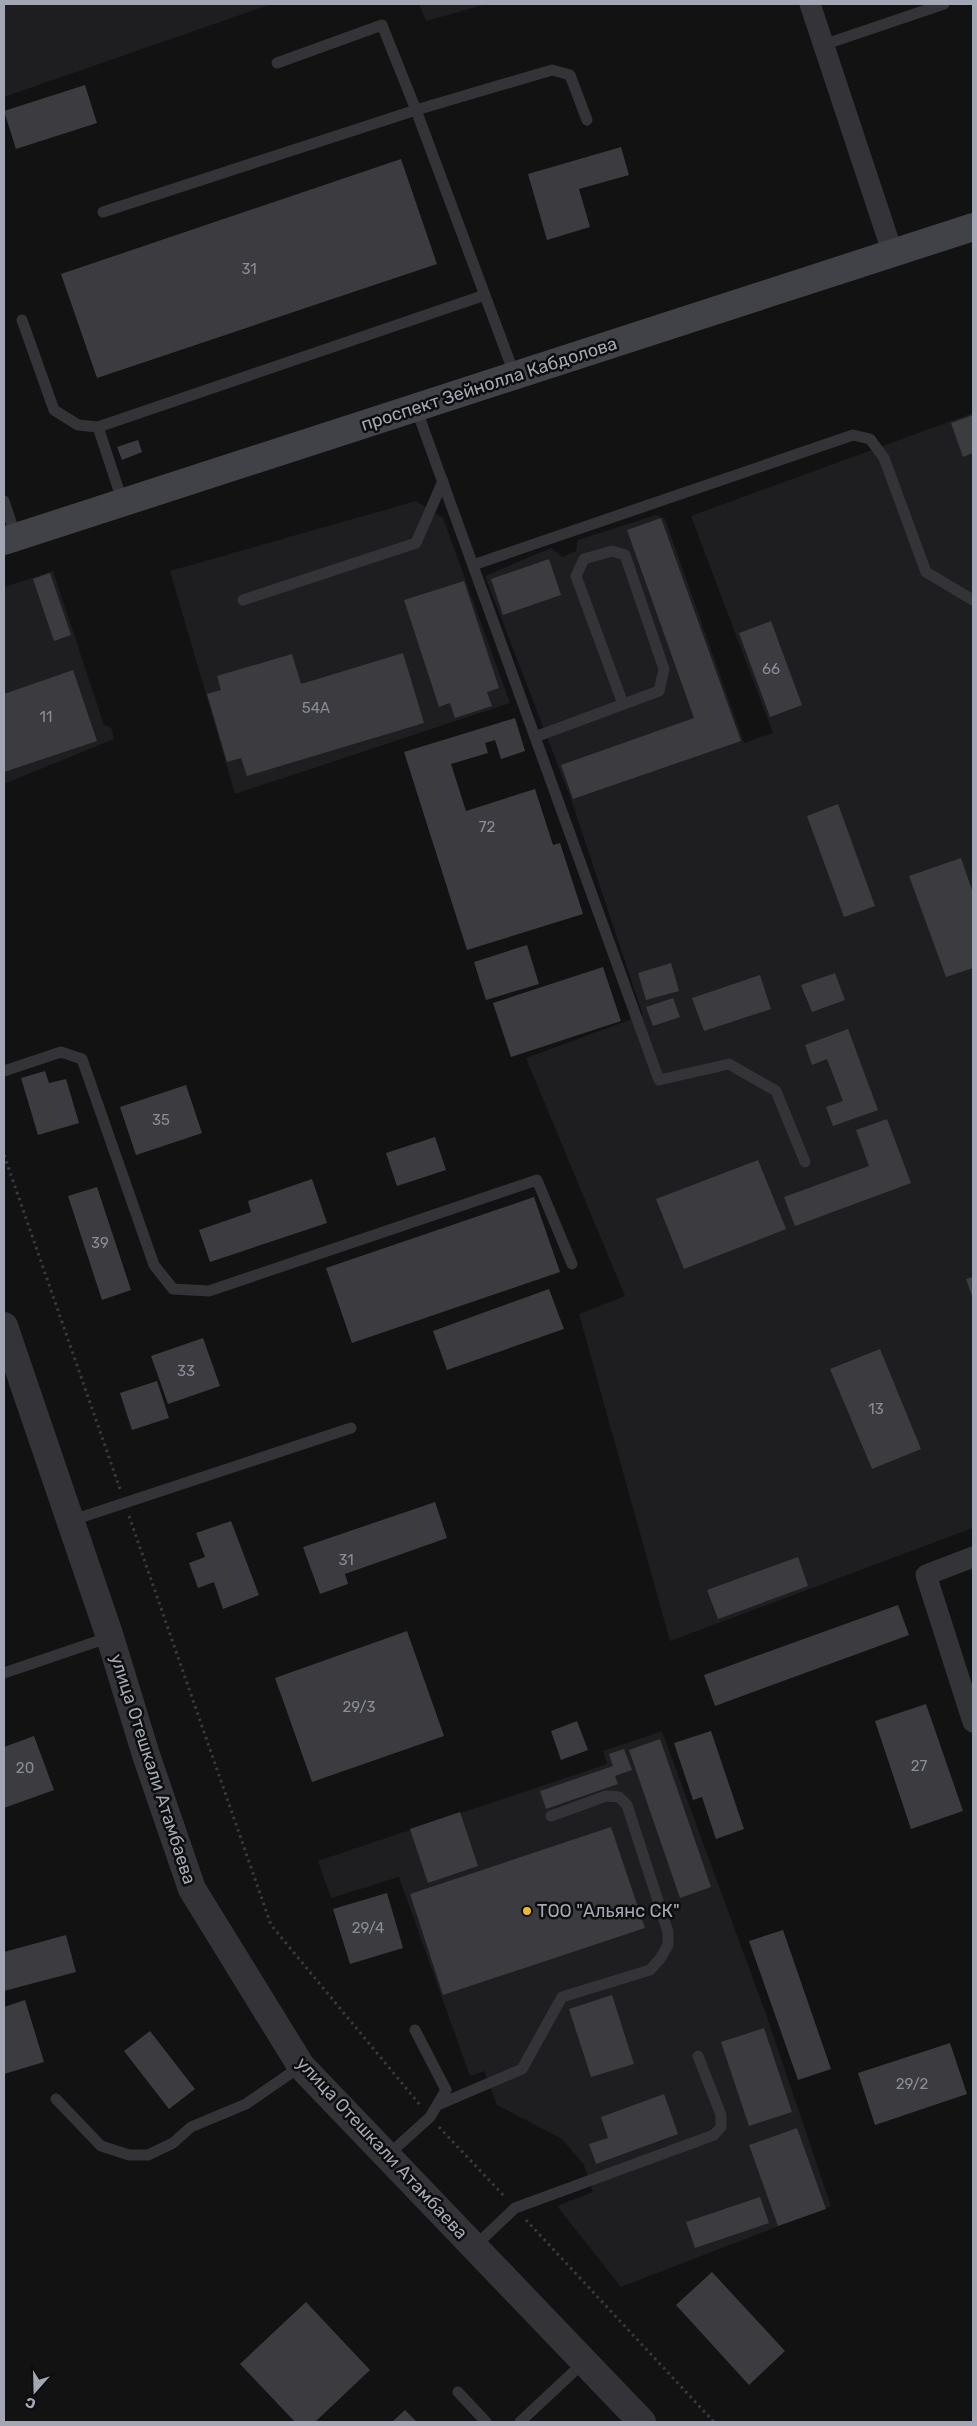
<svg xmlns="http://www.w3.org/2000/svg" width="977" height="2426" font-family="Rubik,sans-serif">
	<rect width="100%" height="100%" fill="#121213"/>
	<path fill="#1e1e20" d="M 4,4 L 272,4 L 4,97 Z
		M 419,4 L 487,4 L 426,21 Z
		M 973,413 L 973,1528 L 670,1641 L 579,1314 L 625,1296 L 526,1058 L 643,1015 L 572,802 L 485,576 L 551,548 L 562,557 L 576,551 L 578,540 L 656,515 L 665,519 L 744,743 L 773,733 L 691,516 Z
		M 416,501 L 443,518 L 510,703 L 235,794 L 170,571 Z
		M 53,571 L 104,725 L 111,727 L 114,739 L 4,784 L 4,587 Z
		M 662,1731 L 767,2017 L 831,2206 L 621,2287 L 557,2206 L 593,2192 L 584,2165 L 562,2139 L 497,2105 L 484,2071 L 470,2076 L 399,1877 L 331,1898 L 318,1861 L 607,1764 L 603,1751 Z"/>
	<path fill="#3c3c40" d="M 85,85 L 97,123 L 16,149 L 4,111 Z
		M 621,147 L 629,175 L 579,189 L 590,227 L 547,240 L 528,174 Z
		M 401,159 L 437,264 L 97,378 L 61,274 Z
		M 973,415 L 973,453 L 963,457 L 951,423 Z
		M 138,440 L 142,452 L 122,460 L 117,447 Z
		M 661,518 L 741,741 L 573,799 L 561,765 L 694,718 L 627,530 Z
		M 549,559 L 561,595 L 503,615 L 491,579 Z
		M 50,573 L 71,635 L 54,641 L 33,579 Z
		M 464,581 L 499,688 L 487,692 L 492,706 L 455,718 L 450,703 L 439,707 L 404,600 Z
		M 771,621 L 802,705 L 770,717 L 739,633 Z
		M 403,653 L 424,723 L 247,776 L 241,758 L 227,762 L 207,694 L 221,690 L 217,676 L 292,654 L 301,684 Z
		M 73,670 L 97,741 L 4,772 L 4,694 Z
		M 515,718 L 525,751 L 501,759 L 495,740 L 485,743 L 488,753 L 451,764 L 466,811 L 535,789 L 553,845 L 560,843 L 583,914 L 467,950 L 404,752 Z
		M 838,804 L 875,906 L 844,917 L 807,816 Z
		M 961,858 L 973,893 L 973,968 L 946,977 L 909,876 Z
		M 527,945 L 539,984 L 486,1000 L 474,962 Z
		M 671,963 L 679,991 L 646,1000 L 638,973 Z
		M 603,967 L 621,1021 L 511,1057 L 493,1003 Z
		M 835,973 L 845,1000 L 812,1012 L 801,985 Z
		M 760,975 L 771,1009 L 704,1031 L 692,998 Z
		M 673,998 L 680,1017 L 653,1026 L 646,1007 Z
		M 848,1029 L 878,1110 L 833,1126 L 826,1107 L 843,1101 L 827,1059 L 812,1065 L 805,1045 Z
		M 45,1071 L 49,1083 L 66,1079 L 79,1123 L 38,1135 L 21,1078 Z
		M 186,1085 L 202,1133 L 136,1155 L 120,1107 Z
		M 887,1119 L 911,1183 L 795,1226 L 784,1197 L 869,1166 L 856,1130 Z
		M 435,1137 L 446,1170 L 397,1186 L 386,1153 Z
		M 758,1160 L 786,1229 L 684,1269 L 656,1199 Z
		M 312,1179 L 327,1223 L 210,1262 L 199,1230 L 251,1212 L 248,1201 Z
		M 97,1187 L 131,1290 L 102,1300 L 68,1196 Z
		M 534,1197 L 560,1272 L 352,1343 L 326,1268 Z
		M 973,1277 L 973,1299 L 966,1279 Z
		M 549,1289 L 564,1329 L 447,1370 L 433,1331 Z
		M 203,1338 L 220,1386 L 168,1404 L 151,1356 Z
		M 880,1349 L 921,1449 L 872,1469 L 830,1369 Z
		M 157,1381 L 169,1418 L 132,1430 L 120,1393 Z
		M 435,1502 L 447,1538 L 345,1574 L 348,1584 L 320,1594 L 303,1547 Z
		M 231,1521 L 259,1595 L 223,1609 L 214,1582 L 198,1588 L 189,1563 L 205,1557 L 196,1533 Z
		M 798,1557 L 808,1586 L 718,1619 L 707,1590 Z
		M 898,1605 L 909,1635 L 715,1706 L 704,1675 Z
		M 407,1631 L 444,1736 L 312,1782 L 275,1678 Z
		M 926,1704 L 963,1811 L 911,1829 L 875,1721 Z
		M 577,1721 L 588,1750 L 561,1760 L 551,1731 Z
		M 711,1731 L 744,1829 L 716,1839 L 702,1797 L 693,1800 L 674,1743 Z
		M 34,1736 L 54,1790 L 4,1808 L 4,1747 Z
		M 660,1739 L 711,1887 L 680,1898 L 629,1750 Z
		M 624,1749 L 632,1770 L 615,1776 L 618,1784 L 546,1809 L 540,1791 L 613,1766 L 609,1754 Z
		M 460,1812 L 478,1866 L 428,1883 L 410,1829 Z
		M 611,1827 L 645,1928 L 443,1995 L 410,1894 Z
		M 387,1893 L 403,1948 L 350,1964 L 333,1909 Z
		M 783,1930 L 831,2069 L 798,2080 L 749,1941 Z
		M 66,1935 L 76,1972 L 4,1991 L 4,1952 Z
		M 612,1995 L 634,2064 L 591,2077 L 569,2009 Z
		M 25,2000 L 44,2062 L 4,2074 L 4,2007 Z
		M 764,2028 L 792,2112 L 749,2126 L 721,2042 Z
		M 150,2031 L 195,2089 L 169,2109 L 124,2051 Z
		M 950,2043 L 967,2094 L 875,2125 L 858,2073 Z
		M 664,2094 L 678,2134 L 596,2164 L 589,2144 L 608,2138 L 601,2117 Z
		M 797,2128 L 826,2209 L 778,2226 L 749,2145 Z
		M 760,2197 L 769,2223 L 695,2248 L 686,2222 Z
		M 712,2272 L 785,2351 L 749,2385 L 676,2305 Z
		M 306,2302 L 370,2370 L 315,2422 L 295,2422 L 240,2364 Z
		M 405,2410 L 417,2422 L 392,2422 Z"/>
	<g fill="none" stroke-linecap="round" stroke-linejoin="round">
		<path stroke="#393a3f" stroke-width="3" stroke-dasharray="2.5 4" stroke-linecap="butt" d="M 4,1155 L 120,1489
			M 129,1516 L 271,1925 L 420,2105
			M 439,2127 L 505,2197
			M 526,2220 L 714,2422"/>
		<path stroke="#333338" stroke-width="11" d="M 823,45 L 944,4
			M 277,63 L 382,25 L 416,110 L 515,376
			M 103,212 L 416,110 L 552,70 L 570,75 L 587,120
			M 22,320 L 54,410 L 78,425 L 98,427 L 485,295
			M 416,408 L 659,1080 L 729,1064 L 776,1091 L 805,1162
			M 98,427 L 123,503
			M 4,501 L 16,537
			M 473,565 L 853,435 L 870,439 L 884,458 L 926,572 L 973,600
			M 243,600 L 416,543 L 443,481
			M 535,737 L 659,691 L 664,669 L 625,555 L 612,551 L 584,559 L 576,576 L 623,704
			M 4,1071 L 61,1052 L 82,1059 L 154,1265 L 173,1289 L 209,1291 L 537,1180 L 572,1264
			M 70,1521 L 351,1428
			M 4,1673 L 110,1637
			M 56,2099 L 101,2146 L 129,2155 L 148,2155 L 173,2143 L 191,2127 L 246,2104 L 301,2066
			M 440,2104 L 522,2069 L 562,1997 L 650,1970 L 660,1959 L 668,1945 L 668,1932 L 627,1805 L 619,1797 L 606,1796 L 551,1816
			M 388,2155 L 430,2117 L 446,2090 L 415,2030
			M 475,2246 L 515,2208 L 714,2135 L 721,2127 L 721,2115 L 698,2056
			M 458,2392 L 486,2422
			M 520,2422 L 584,2362"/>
		<path stroke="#333338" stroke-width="21" d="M 810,4 L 893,254
			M 973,1557 L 926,1575 L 973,1722"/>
		<path stroke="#333338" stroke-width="28" d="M 4,1326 L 110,1637 L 146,1755 L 192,1889 L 301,2066 L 642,2422"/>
		<path stroke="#414248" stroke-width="28" d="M 4,541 L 973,227"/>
	</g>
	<circle fill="#f0b92d" stroke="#0d0d0e" stroke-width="2" cx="527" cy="1911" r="5"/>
	<g text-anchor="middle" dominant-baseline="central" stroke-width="5" stroke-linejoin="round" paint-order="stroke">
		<g font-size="15" fill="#898c97">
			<text x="249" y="269">31</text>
			<text x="771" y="669">66</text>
			<text x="316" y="708">54А</text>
			<text x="46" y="717">11</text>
			<text x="487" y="827">72</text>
			<text x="161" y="1120">35</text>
			<text x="100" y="1243">39</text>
			<text x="186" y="1371">33</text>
			<text x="876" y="1409">13</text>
			<text x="346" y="1560">31</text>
			<text x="359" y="1707">29/3</text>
			<text x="919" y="1766">27</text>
			<text x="25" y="1768">20</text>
			<text x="368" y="1928">29/4</text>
			<text x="912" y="2084">29/2</text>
		</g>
		<g font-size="18" fill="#a3a7b4" stroke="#0d0d0e">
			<text transform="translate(489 384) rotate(-18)">проспект Зейнолла Кабдолова</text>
			<text transform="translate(153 1769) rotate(72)">улица Отешкали Атамбаева</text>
			<text transform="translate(382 2148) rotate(47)">улица Отешкали Атамбаева</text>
		</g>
		<g font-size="18" fill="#a3a7b4" stroke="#0d0d0e" text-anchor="start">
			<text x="537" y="1911">ТОО "Альянс СК"</text>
		</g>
	</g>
	<rect width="977" height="2426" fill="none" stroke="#a3a7b4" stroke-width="10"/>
	<g transform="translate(35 2391) rotate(200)" stroke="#0d0d0e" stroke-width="4" paint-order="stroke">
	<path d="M0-4L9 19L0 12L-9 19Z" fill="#a3a7b4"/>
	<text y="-8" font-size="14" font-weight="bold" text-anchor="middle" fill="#a3a7b4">С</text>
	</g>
</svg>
